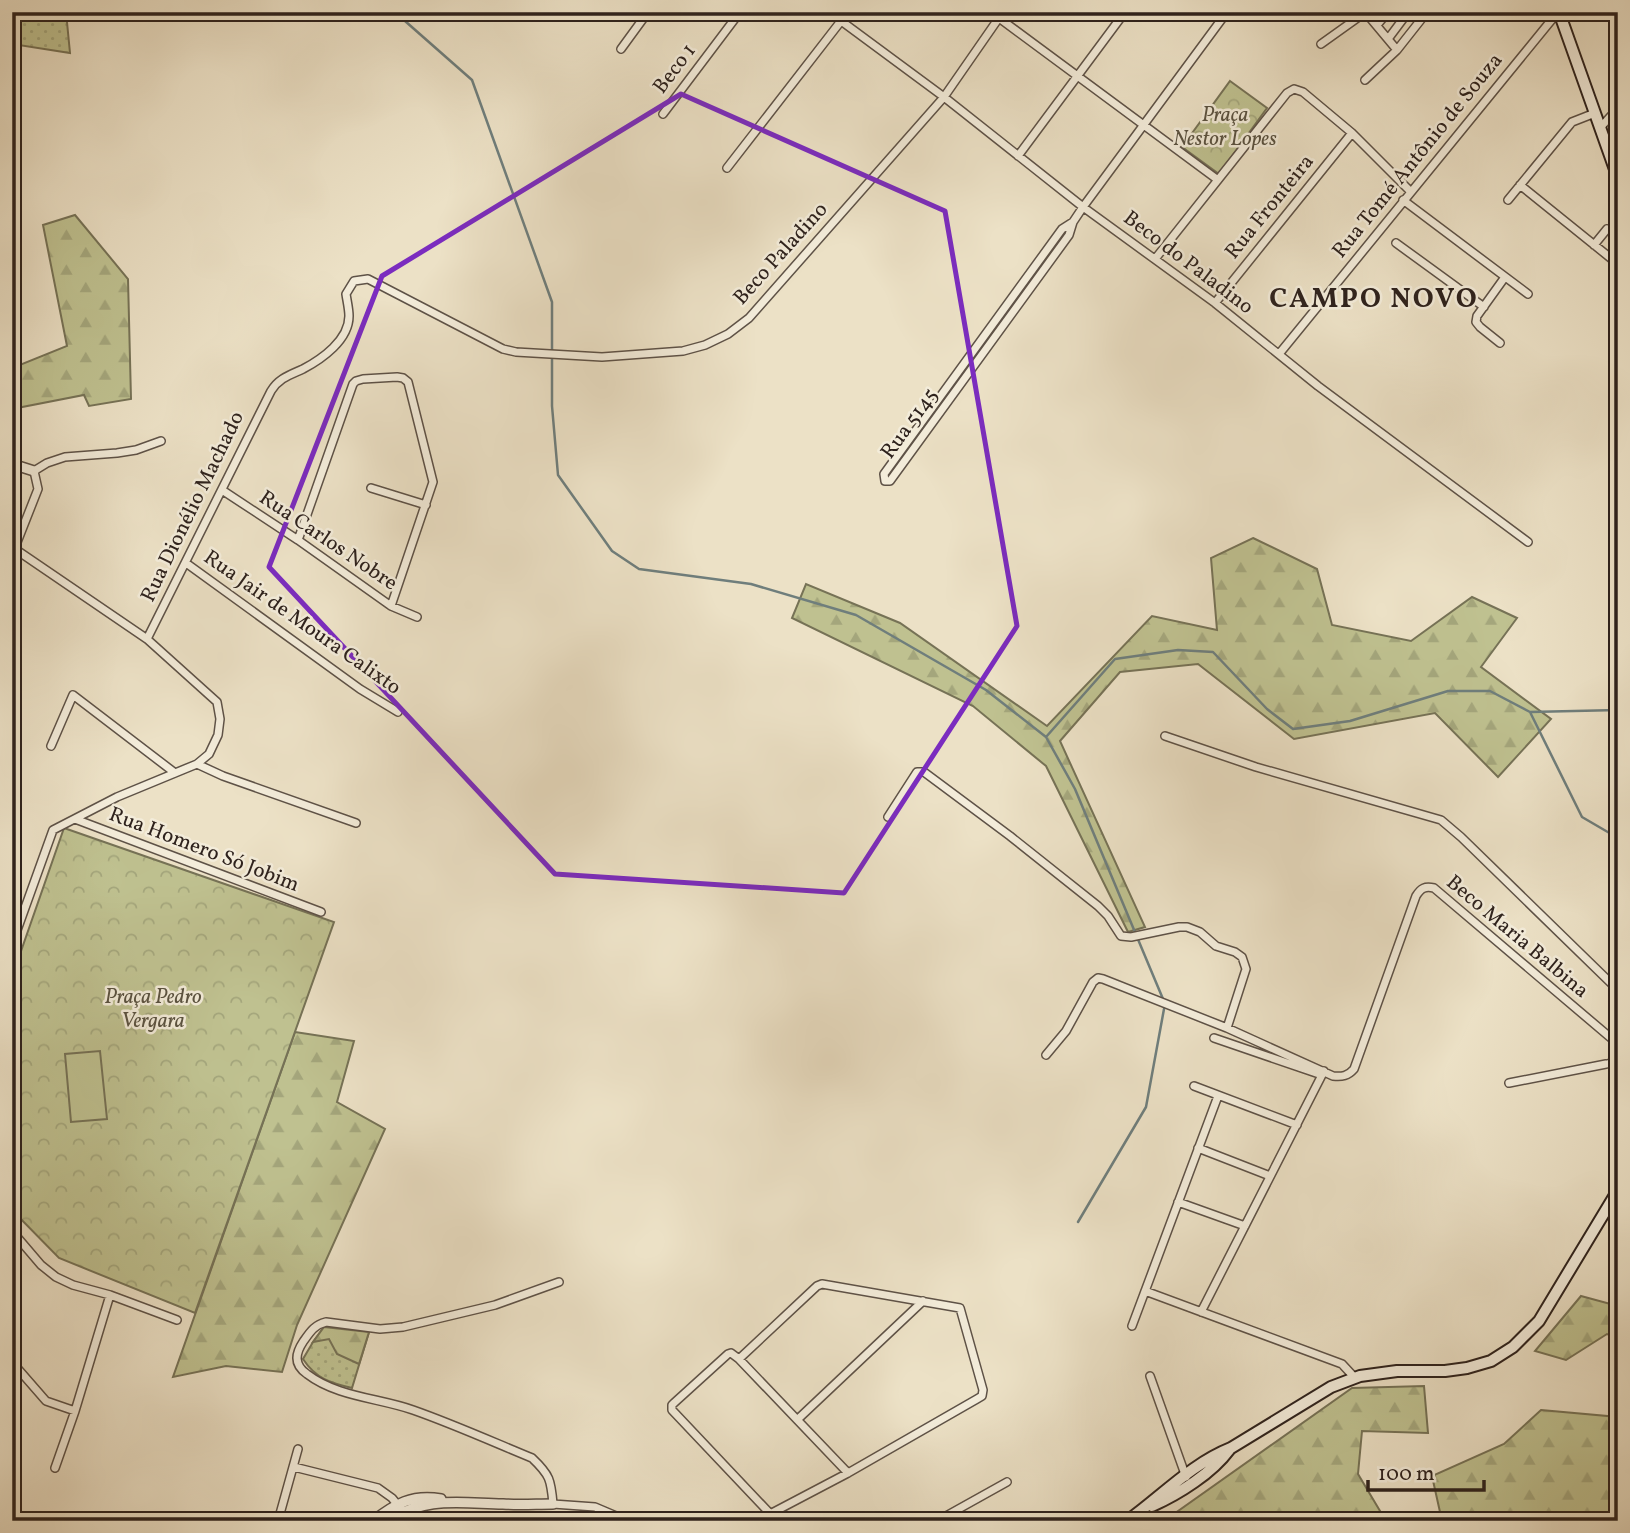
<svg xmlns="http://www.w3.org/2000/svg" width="1630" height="1533" font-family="Vollkorn,serif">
	<defs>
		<pattern id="grass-dots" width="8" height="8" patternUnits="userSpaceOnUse" patternTransform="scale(1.75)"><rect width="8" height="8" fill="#bfc190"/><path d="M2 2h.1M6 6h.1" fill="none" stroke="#a4a67c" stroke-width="1.8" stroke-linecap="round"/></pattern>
		<pattern id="forest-firs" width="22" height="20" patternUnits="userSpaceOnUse" patternTransform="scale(1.75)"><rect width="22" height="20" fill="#bfc190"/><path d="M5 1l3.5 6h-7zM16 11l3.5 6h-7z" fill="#a4a67c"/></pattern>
		<pattern id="park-crowns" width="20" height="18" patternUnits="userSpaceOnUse" patternTransform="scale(1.75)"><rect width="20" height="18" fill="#bfc190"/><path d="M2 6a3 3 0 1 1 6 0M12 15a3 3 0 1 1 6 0" fill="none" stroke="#a4a67c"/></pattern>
	</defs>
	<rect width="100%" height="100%" fill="#ece1c6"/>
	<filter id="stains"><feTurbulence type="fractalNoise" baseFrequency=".00286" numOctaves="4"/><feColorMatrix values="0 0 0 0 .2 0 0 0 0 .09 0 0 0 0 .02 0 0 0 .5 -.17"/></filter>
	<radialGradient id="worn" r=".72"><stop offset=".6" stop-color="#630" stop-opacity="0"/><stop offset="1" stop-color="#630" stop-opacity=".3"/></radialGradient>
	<path fill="url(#grass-dots)" stroke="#767256" stroke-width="2" d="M 12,12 L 66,12 L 70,53 L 12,44 Z
		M 324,1327 L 369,1332 L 352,1388 C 331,1383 316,1379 303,1359 L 313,1342 Z"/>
	<path fill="url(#forest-firs)" stroke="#767256" stroke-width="2" d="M 75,215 L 128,279 L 131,399 L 89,406 L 84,395 L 12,409 L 12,356 L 15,367 L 67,346 L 43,225 Z
		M 1253,538 L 1317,569 L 1332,625 L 1411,641 L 1472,597 L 1517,618 L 1481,667 L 1551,719 L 1498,777 L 1435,713 L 1294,739 L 1198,664 L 1120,672 L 1060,741 L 1145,927 L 1128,932 L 1046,766 L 973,706 L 792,618 L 806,584 L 900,623 L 1047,726 L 1152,616 L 1217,630 L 1211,558 Z
		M 295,1032 L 354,1041 L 337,1102 L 385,1129 L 297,1325 L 282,1372 L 226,1366 L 173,1377 Z
		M 1581,1296 L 1618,1306 L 1618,1338 L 1607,1334 L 1566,1360 L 1535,1351 Z
		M 324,1327 L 369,1332 L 359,1364 L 337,1354 L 329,1339 L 313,1342 Z
		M 1424,1386 L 1428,1433 L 1362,1431 L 1358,1474 L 1386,1521 L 1164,1521 L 1352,1388 Z
		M 1541,1410 L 1618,1417 L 1618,1521 L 1442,1521 L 1432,1476 L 1504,1444 Z"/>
	<path fill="url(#park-crowns)" stroke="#767256" stroke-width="2" d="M 1230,81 L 1267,108 L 1219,174 L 1182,147 Z
		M 64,828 L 334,922 L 195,1313 L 59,1258 L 12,1210 L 12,977 Z"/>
	<path fill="#bfc190" stroke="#767256" stroke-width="2" d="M 100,1051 L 107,1119 L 71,1122 L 65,1054 Z"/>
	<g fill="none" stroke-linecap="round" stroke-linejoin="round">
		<path stroke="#6f7e7c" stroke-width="2.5" d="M 400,12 L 405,21 L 472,80 L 552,302 L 552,406 L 558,475 L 612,551 L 639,569 L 751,584 L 856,615 L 986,690 L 1046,737 L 1075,789 L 1163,999
			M 1530,712 L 1618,710
			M 1046,737 L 1115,659 L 1178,650 L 1213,652 L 1267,709 L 1293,729 L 1350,721 L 1448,691 L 1490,691 L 1530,712 L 1582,817 L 1618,838
			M 1078,1222 L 1146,1107 L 1164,1009"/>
		<defs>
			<path id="minor" d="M 829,12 L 944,97 L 1083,207 L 1215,303 L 1318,386 L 1528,542
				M 999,18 L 1218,180
				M 1377,25 L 1388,12
				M 1388,39 L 1406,15
				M 1321,44 L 1363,14 L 1366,13 L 1397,50
				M 621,49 L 648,12
				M 1365,80 L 1397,50 L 1427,12
				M 663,114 L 740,12
				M 1600,128 L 1618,108
				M 1018,156 L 1125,12
				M 727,168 L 841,21
				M 1520,185 L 1613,260
				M 1403,200 L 1528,294
				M 1508,200 L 1572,122 L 1595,113
				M 1073,222 L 1062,229 L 884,474 L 885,481 L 890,481 L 1069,235 L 1073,222 L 1083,207 L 1227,12
				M 1396,243 L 1484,307
				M 1594,245 L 1607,229
				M 1155,259 L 1287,93 L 1294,89 L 1303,92 L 1352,133 L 1410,191
				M 1215,303 L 1352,133
				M 1500,343 L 1480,327 L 1476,322 L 1477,316 L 1505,277
				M 1279,354 L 1558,12
				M 371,488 L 426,505
				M 222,490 L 298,540 L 391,606 L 417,617
				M 298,540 L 353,384 L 356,381 L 363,379 L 397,377 L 403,378 L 408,382 L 433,482 L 391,606
				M 12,555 L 38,489 L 34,471 L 47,463 L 65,457 L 117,453 L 136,450 L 161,441
				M 186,563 L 360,689 L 398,712
				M 147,639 L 271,391 C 279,378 290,375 303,369 C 322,359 349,340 349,316 C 349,309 347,301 346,294 L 354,281 L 368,279 L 503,349 L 516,352 L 602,357 L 683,351 L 705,345 L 728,334 L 749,318 L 944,97 L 1003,12
				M 1165,736 L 1256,767 L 1441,820 L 1461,837 L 1618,990
				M 51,746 L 73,695 L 175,773
				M 197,764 L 223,776 L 356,823
				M 888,817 L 917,772 L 924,772 L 1010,836 L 1098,906 L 1108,916 L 1121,936 L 1131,937 L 1179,927 L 1187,927 L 1200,932 L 1216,946 L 1235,952 L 1242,957 L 1246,969 L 1227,1028
				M 75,819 L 321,912
				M 12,944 L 53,830 L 117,797 L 197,764 L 209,754 L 218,735 L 220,719 L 217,702 L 147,639 L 15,549
				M 1214,1038 L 1322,1075
				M 1046,1055 L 1066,1031 L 1093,982 L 1098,978 L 1103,979 L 1227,1028 L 1333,1076 C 1342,1077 1348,1076 1354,1069 L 1416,896 C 1421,888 1425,886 1434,888 L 1618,1044
				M 1610,1063 L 1618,1061
				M 1509,1083 L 1606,1064
				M 1194,1086 L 1297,1125
				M 1198,1148 L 1270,1176
				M 1178,1202 L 1245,1226
				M 12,1231 L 41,1265 L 56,1277 L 73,1285 L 110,1295 L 177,1320
				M 559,1282 L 495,1305 L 403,1327 L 380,1329 L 326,1322 C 314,1325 310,1332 303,1342 C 295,1354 294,1365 307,1374 C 337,1397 379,1398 413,1410 C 453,1424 493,1442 532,1458 C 550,1475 551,1480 553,1504 L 595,1507 L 628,1521
				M 1145,1291 L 1342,1364 L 1355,1378
				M 1201,1312 L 1324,1071
				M 1132,1326 L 1218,1096
				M 739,1359 L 817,1286 L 822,1284 L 960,1308 L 983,1390 L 982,1396 L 977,1399 L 848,1473 L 770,1514
				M 12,1362 L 46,1401 L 75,1411
				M 1150,1376 L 1186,1477
				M 798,1419 L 923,1301
				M 294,1467 L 378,1488 L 392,1498 L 401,1509
				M 55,1468 L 75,1411 L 110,1295
				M 12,1509 L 18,1521
				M 278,1521 L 298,1449
				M 777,1521 L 672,1410 L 672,1405 L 674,1403 L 728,1354 L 731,1353 L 739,1359 L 848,1473
				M 937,1521 L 1007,1482"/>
			<path id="tertiary" d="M 12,464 L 34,471
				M 373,1521 C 395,1504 412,1494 441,1499
				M 386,1521 C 426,1496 458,1503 503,1504 C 520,1505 536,1504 553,1504"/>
			<path id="secondary" d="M 1559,12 L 1618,178
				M 1152,1506 C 1179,1494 1212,1473 1229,1450
				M 1127,1521 C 1162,1496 1191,1464 1231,1448 L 1331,1387 L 1360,1376 L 1397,1371 L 1445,1371 L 1467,1368 L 1491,1361 L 1513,1347 L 1539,1321 L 1618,1190"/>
		</defs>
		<use href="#minor" stroke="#5e5247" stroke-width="10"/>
		<use href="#tertiary" stroke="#5e5247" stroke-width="12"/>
		<use href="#secondary" stroke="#2e221d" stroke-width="14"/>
		<use href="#minor" stroke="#f3ecda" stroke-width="7"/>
		<use href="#tertiary" stroke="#f3ecda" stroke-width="9"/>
		<use href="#secondary" stroke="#f3ecda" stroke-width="10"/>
	</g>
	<path fill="none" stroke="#7b2cbf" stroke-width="5" stroke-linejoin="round" d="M 681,94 L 945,211 L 1017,626 L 844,893 L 555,874 L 269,567 L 382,276 Z"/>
	<g text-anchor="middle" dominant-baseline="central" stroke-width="5" stroke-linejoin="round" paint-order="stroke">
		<g font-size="21" fill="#2e221d" stroke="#f3ecda">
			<text transform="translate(675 69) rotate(-53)">Beco 1</text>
			<text transform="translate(1418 156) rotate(-51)">Rua Tomé Antônio de Souza</text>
			<text transform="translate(1270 207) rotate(-51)">Rua Fronteira</text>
			<text transform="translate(781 254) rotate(-48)">Beco Paladino</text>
			<text transform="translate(1188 263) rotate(37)">Beco do Paladino</text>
			<text transform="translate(910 424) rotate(-54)">Rua 5145</text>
			<text transform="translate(193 507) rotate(-64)">Rua Dionélio Machado</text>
			<text transform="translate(328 541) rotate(34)">Rua Carlos Nobre</text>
			<text transform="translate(302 623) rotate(35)">Rua Jair de Moura Calixto</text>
			<text transform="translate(204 850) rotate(21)">Rua Homero Só Jobim</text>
			<text transform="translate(1517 937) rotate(40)">Beco Maria Balbina</text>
		</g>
		<g font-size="21" font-style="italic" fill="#5a5240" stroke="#f3ecda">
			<text x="1225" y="115">Praça<tspan x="1225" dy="24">Nestor Lopes</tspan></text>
			<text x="153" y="997">Praça Pedro<tspan x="153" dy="24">Vergara</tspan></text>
		</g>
		<g font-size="28" font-weight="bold" letter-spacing="2" fill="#2e221d" stroke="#f3ecda">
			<text x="1374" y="299">CAMPO NOVO</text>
		</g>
	</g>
	<rect width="1630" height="1533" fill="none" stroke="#ece1c6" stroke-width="42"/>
	<rect x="14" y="14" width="1602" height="1505" fill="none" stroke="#2e221d" stroke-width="3.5"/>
	<rect x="21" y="21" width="1588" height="1491" fill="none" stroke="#2e221d" stroke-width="2"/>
	<path d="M1368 1480v10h116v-10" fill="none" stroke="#2e221d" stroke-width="3.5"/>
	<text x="1378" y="1480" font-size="21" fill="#2e221d" stroke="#f3ecda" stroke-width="5" paint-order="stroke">100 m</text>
	<rect width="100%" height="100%" filter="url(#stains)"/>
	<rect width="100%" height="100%" fill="url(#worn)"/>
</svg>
